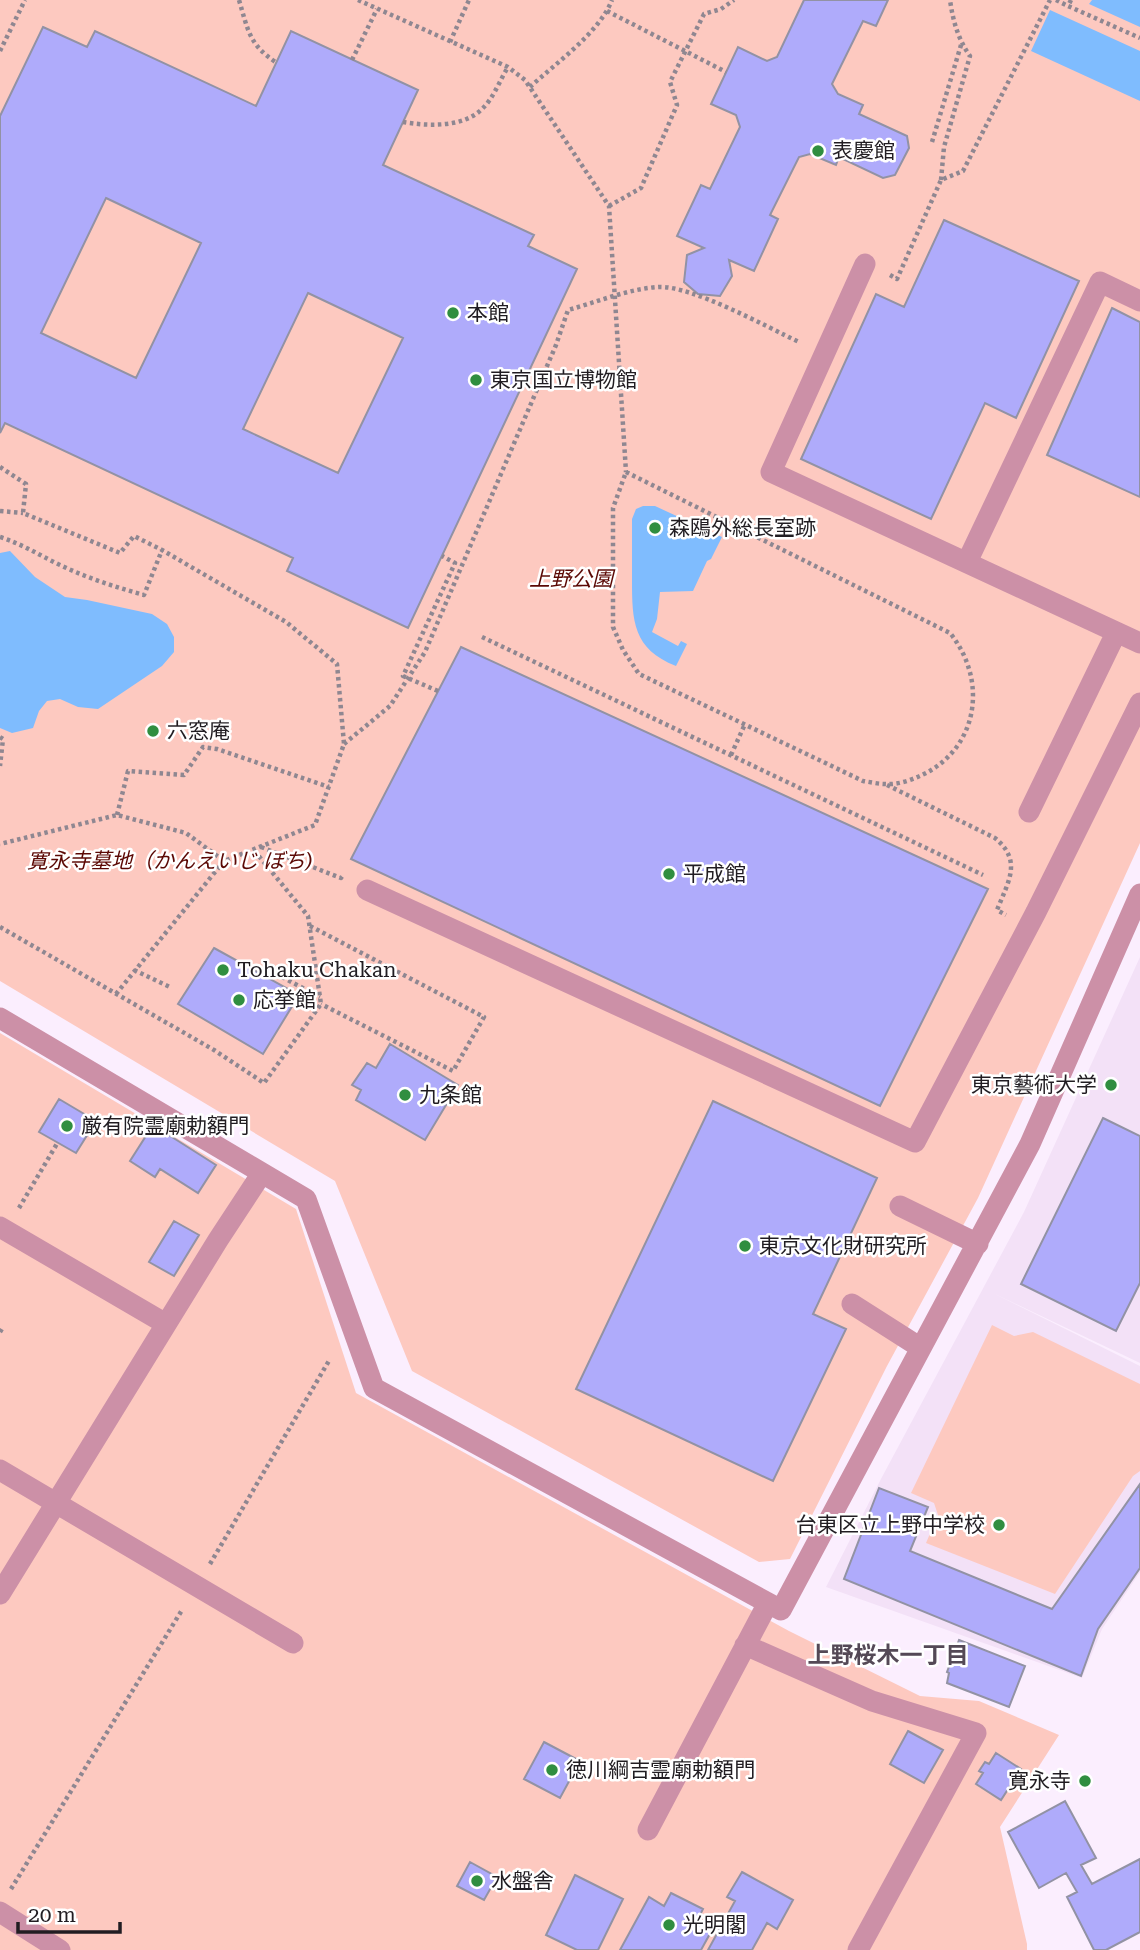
<svg xmlns="http://www.w3.org/2000/svg" width="1140" height="1950" font-family="'Roboto Serif','Noto Sans JP',serif">
	<rect width="100%" height="100%" fill="#fbeefe"/>
	<path fill="#f3e1f7" d="M 1140,957 L 1140,1363 L 993,1293 L 1140,1366 L 1140,1572 L 1102,1629 L 1082,1678 L 826,1587 L 882,1477 L 1024,1212 Z"/>
	<path fill="#fdc9c0" d="M 0,0 L 1140,0 L 1140,843 L 978,1198 L 887,1366 L 790,1559 L 759,1562 L 412,1371 L 335,1181 L 0,981 Z
		M 0,1033 L 296,1209 L 356,1393 L 789,1631 L 920,1696 L 979,1701 L 1059,1735 L 1000,1827 L 1027,1944 L 1027,1950 L 0,1950 Z
		M 992,1325 L 1014,1336 L 1033,1332 L 1140,1384 L 1140,1471 L 1133,1476 L 1055,1594 L 926,1543 L 938,1515 L 934,1503 L 911,1493 Z"/>
	<path fill="#7fbcfe" d="M 1092,0 L 1140,0 L 1140,27 L 1089,4 Z
		M 1050,10 L 1140,51 L 1140,101 L 1031,51 Z
		M 643,506 L 655,506 L 722,537 L 711,559 L 707,561 L 693,591 L 660,592 L 657,619 L 652,632 L 678,646 L 681,641 L 687,644 L 676,666 C 633,649 632,621 632,580 C 632,560 632,540 632,519 L 636,509 Z
		M 10,551 L 35,577 L 65,597 L 87,600 L 152,614 L 167,624 L 174,637 L 174,652 L 162,666 L 98,709 L 78,707 L 60,699 L 47,701 L 39,711 L 33,728 L 12,733 L 0,728 L 0,553 Z"/>
	<path fill="#afabfb" stroke="#9292a4" stroke-width="2" fill-rule="evenodd" d="M 804,0 L 888,0 L 876,26 L 863,21 L 832,84 L 838,94 L 863,105 L 859,114 L 907,136 L 909,148 L 895,175 L 883,178 L 839,157 L 836,165 L 810,154 L 799,157 L 770,215 L 778,219 L 754,271 L 729,260 L 732,276 L 720,296 L 698,294 L 684,282 L 687,255 L 704,248 L 677,236 L 701,185 L 710,189 L 740,127 L 736,115 L 711,104 L 738,47 L 767,61 L 777,57 Z
		M 43,27 L 87,47 L 95,31 L 256,106 L 291,31 L 418,90 L 383,165 L 534,235 L 528,246 L 577,269 L 408,628 L 287,571 L 293,558 L 5,423 L 0,433 L 0,116 ZM 106,198 L 201,243 L 136,378 L 41,333 ZM 308,293 L 403,338 L 338,473 L 243,429 Z
		M 944,220 L 1079,281 L 1016,418 L 985,403 L 931,519 L 801,459 L 876,294 L 904,307 Z
		M 1112,308 L 1140,322 L 1140,497 L 1047,455 Z
		M 461,647 L 988,889 L 880,1106 L 351,859 Z
		M 214,948 L 299,995 L 263,1054 L 178,1004 Z
		M 390,1044 L 458,1085 L 425,1140 L 356,1100 L 361,1090 L 352,1085 L 367,1063 L 376,1068 Z
		M 59,1099 L 96,1121 L 76,1153 L 39,1132 Z
		M 713,1101 L 877,1178 L 813,1314 L 846,1329 L 773,1481 L 576,1389 Z
		M 1103,1118 L 1140,1136 L 1140,1283 L 1116,1331 L 1021,1284 Z
		M 153,1125 L 216,1165 L 198,1193 L 160,1169 L 155,1177 L 130,1161 Z
		M 174,1221 L 199,1235 L 174,1276 L 149,1262 Z
		M 1140,1484 L 1140,1568 L 1098,1629 L 1081,1676 L 844,1579 L 879,1488 L 928,1507 L 910,1551 L 1052,1609 Z
		M 959,1640 L 1025,1666 L 1009,1707 L 947,1683 L 949,1673 L 947,1672 Z
		M 908,1731 L 943,1750 L 924,1783 L 890,1764 Z
		M 544,1742 L 580,1761 L 560,1798 L 524,1779 Z
		M 996,1753 L 1021,1769 L 1001,1800 L 976,1784 L 983,1773 L 979,1771 L 985,1762 L 989,1764 Z
		M 1065,1801 L 1096,1858 L 1081,1865 L 1092,1884 L 1140,1859 L 1140,1932 L 1106,1950 L 1094,1950 L 1067,1897 L 1077,1892 L 1066,1873 L 1039,1888 L 1008,1832 Z
		M 470,1862 L 497,1877 L 484,1900 L 457,1886 Z
		M 742,1872 L 793,1900 L 777,1929 L 767,1923 L 752,1950 L 708,1950 L 735,1901 L 727,1897 Z
		M 575,1875 L 623,1899 L 598,1950 L 577,1950 L 546,1935 Z
		M 671,1893 L 703,1909 L 697,1921 L 712,1930 L 701,1950 L 620,1950 L 649,1897 L 664,1906 Z"/>
	<g fill="none" stroke-linecap="round" stroke-linejoin="round">
		<path stroke="#8f8791" stroke-width="4.5" stroke-dasharray="3.5 3.5" stroke-linecap="butt" d="M 239,0 C 248,30 249,45 277,63
			M 358,0 L 508,67 L 525,80 L 609,206 L 626,472
			M 1056,0 L 1068,6
			M 1071,0 L 1068,6 L 1140,38
			M 607,11 L 726,72
			M 450,42 L 469,0
			M 0,51 L 25,0
			M 352,60 L 377,9
			M 530,87 C 556,63 599,33 612,0
			M 403,122 C 427,126 463,128 482,109 C 493,99 500,80 508,67
			M 932,142 L 961,45
			M 941,180 L 944,147 L 970,56 C 958,39 953,21 950,0
			M 609,206 L 641,188 L 677,105 L 670,82 L 704,14 L 721,9 L 734,0
			M 890,275 L 897,279 L 941,180 L 963,171 L 1050,0
			M 0,467 L 26,484 L 23,513 L 120,553 L 134,536 L 162,550 L 286,622 L 337,664 L 344,744 L 315,825 L 224,861 L 186,833 L 117,815 L 0,844
			M 626,472 L 950,633 C 988,680 979,748 922,775 C 911,780 898,785 885,784 C 878,784 870,782 863,781 L 639,674 L 623,650 L 613,627 L 613,508 Z
			M 0,511 L 23,513
			M 0,537 C 22,544 39,555 60,565 C 87,578 115,587 144,595 L 162,550
			M 482,637 L 983,875
			M 438,691 L 403,676 L 455,563 L 442,556
			M 0,737 L 3,739 L 0,766
			M 344,744 L 390,706 L 425,652 L 556,345 L 568,310 C 597,302 628,289 658,287 C 691,285 767,327 799,342
			M 731,755 L 745,724
			M 887,785 L 995,838 C 1023,861 1008,882 997,910 L 1006,915
			M 117,815 L 128,771 L 184,775 L 203,747 L 217,749 L 329,787
			M 261,847 L 341,878 L 343,875
			M 310,926 L 484,1017 L 453,1071 L 321,1004
			M 0,927 L 214,1050 L 264,1083 L 321,1004 L 308,916 L 253,849
			M 134,970 L 170,987
			M 282,977 L 320,997
			M 116,994 L 224,861
			M 19,1208 L 58,1142
			M 0,1332 L 3,1327
			M 210,1564 L 330,1359
			M 11,1889 L 182,1610"/>
		<path stroke="#cc90a7" stroke-width="21" d="M 865,264 L 771,472 L 1140,643
			M 967,562 L 1100,282 L 1140,301
			M 1029,812 L 1116,633
			M 367,890 L 915,1142 L 1036,912 L 1140,703
			M 0,1018 L 306,1199 L 374,1388 L 781,1610 L 1030,1144 L 1140,894
			M 900,1206 L 978,1244
			M 0,1227 L 166,1324
			M 852,1304 L 921,1348
			M 0,1470 L 293,1643
			M 0,1594 L 218,1240 L 262,1173
			M 745,1645 L 872,1701 L 976,1733 L 858,1950
			M 648,1830 L 768,1603
			M 0,1912 L 60,1950"/>
	</g>
	<g fill="#308e40" stroke="#fff" stroke-width="2.5">
		<circle cx="818" cy="151" r="7"/>
		<circle cx="453" cy="313" r="7"/>
		<circle cx="476" cy="380" r="7"/>
		<circle cx="655" cy="528" r="7"/>
		<circle cx="153" cy="731" r="7"/>
		<circle cx="669" cy="874" r="7"/>
		<circle cx="223" cy="970" r="7"/>
		<circle cx="239" cy="1000" r="7"/>
		<circle cx="1111" cy="1085" r="7"/>
		<circle cx="405" cy="1095" r="7"/>
		<circle cx="67" cy="1126" r="7"/>
		<circle cx="745" cy="1246" r="7"/>
		<circle cx="999" cy="1525" r="7"/>
		<circle cx="552" cy="1770" r="7"/>
		<circle cx="1085" cy="1781" r="7"/>
		<circle cx="477" cy="1881" r="7"/>
		<circle cx="669" cy="1925" r="7"/>
	</g>
	<g text-anchor="middle" dominant-baseline="central" stroke-width="5" stroke-linejoin="round" paint-order="stroke">
		<g font-size="21" fill="#211d22" stroke="#fff" text-anchor="start">
			<text x="832" y="151">表慶館</text>
			<text x="467" y="313">本館</text>
			<text x="490" y="380">東京国立博物館</text>
			<text x="669" y="528">森鴎外総長室跡</text>
			<text x="167" y="731">六窓庵</text>
			<text x="683" y="874">平成館</text>
			<text x="237" y="970">Tohaku Chakan</text>
			<text x="253" y="1000">応挙館</text>
			<text x="1097" y="1085" text-anchor="end">東京藝術大学</text>
			<text x="419" y="1095">九条館</text>
			<text x="81" y="1126">厳有院霊廟勅額門</text>
			<text x="759" y="1246">東京文化財研究所</text>
			<text x="985" y="1525" text-anchor="end">台東区立上野中学校</text>
			<text x="566" y="1770">徳川綱吉霊廟勅額門</text>
			<text x="1071" y="1781" text-anchor="end">寛永寺</text>
			<text x="491" y="1881">水盤舎</text>
			<text x="683" y="1925">光明閣</text>
		</g>
		<g font-size="21" font-style="italic" fill="#5b0804" stroke="#fff">
			<text x="571" y="579">上野公園</text>
			<text x="170" y="861">寛永寺墓地（かんえいじ ぼち)</text>
		</g>
		<g font-size="23" font-weight="bold" fill="#544956" stroke="#fff">
			<text x="888" y="1655">上野桜木一丁目</text>
		</g>
	</g>
	<path d="M18 1922v10h102v-10" fill="none" stroke="#211d22" stroke-width="3.5"/>
	<text x="28" y="1922" font-size="21" fill="#211d22" stroke="#ffffff" stroke-width="5" paint-order="stroke">20 m</text>
</svg>
